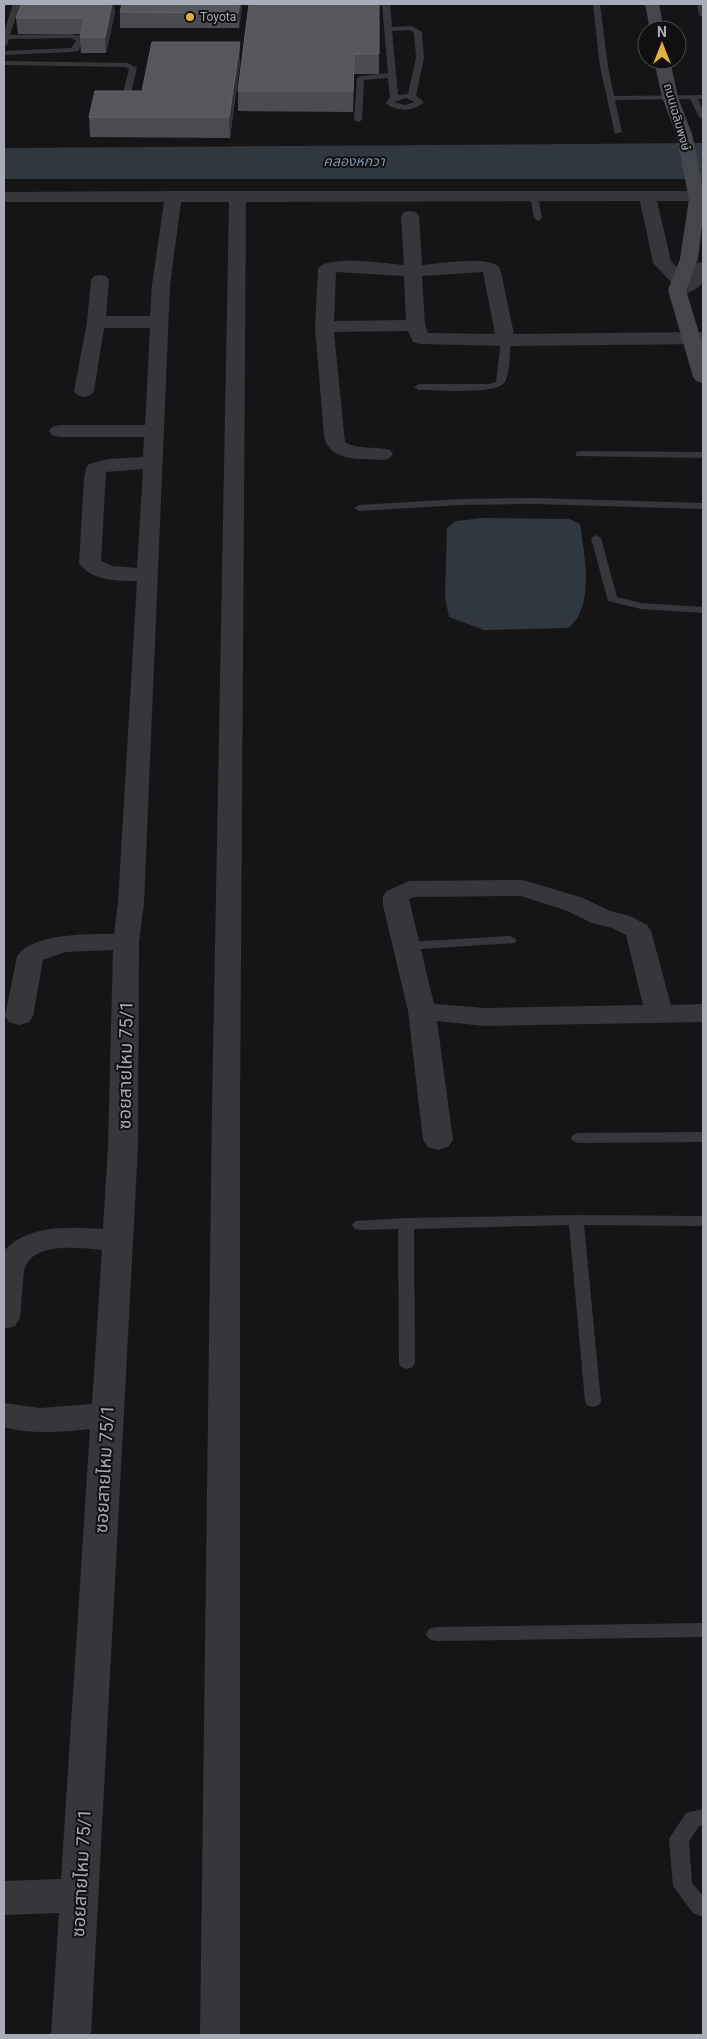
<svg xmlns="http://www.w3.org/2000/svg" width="707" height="2039" font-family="Roboto,'Noto Sans Thai',sans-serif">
	<rect width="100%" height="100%" fill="#151517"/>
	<path fill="#30373e" d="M 703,143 L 703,179 L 4,179 L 4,148 Z
		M 483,518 L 569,519 L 580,524 C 584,553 592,590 578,617 C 576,621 571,625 568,628 L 484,630 L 449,617 L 445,597 L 447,528 L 456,521 Z"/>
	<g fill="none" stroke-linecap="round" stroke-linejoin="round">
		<path fill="#37373b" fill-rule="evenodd" d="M 13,4 L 20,4 L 10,35 L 71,34 L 81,36 L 84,41 L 78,51 L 71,52 L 4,55 L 4,51 L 71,48 L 76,41 L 71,38 L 9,39 L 7,45 L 4,45 L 4,32 Z
			M 382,4 L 390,4 L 392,27 L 412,26 L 422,32 L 424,57 L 416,96 L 424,102 C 414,112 396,112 386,103 L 390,97 L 388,78 L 364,80 L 362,120 L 358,122 L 354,120 L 357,78 L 361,76 L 388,73 ZM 410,30 L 414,33 L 416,57 L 408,94 L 398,95 L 392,31 ZM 406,98 L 415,102 L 405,105 L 394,102 Z
			M 593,4 L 600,4 L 608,67 L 614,96 L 703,95 L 703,99 L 698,99 L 703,110 L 703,119 L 699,117 L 690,99 L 615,100 L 622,132 L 615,134 L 600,67 Z
			M 697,4 L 703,4 L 703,17 L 699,15 Z
			M 4,61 L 128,63 L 137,68 L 128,105 L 124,107 L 120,105 L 129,69 L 126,67 L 4,65 Z
			M 534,192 L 538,195 L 542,218 L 538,221 L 534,218 L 530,195 Z
			M 506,337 L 511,340 C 510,350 510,374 505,382 C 498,395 435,390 419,390 L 414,387 L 419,384 L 489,384 L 496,382 L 501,340 Z
			M 580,451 L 703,452 L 703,458 L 576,456 L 576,452 Z
			M 536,498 L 703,503 L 703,509 L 536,504 L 460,505 L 359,511 L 354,508 L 359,505 L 460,499 Z
			M 596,535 L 601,538 L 617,597 L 641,603 L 703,607 L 703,613 L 641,609 L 608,601 L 591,538 Z
			M 510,936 L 517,940 L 515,943 L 406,950 L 399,946 L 406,942 Z
			M 703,1132 L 703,1142 L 578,1143 L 573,1141 L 571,1138 L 573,1135 L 578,1133 Z
			M 576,1215 L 703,1216 L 703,1226 L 584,1225 L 601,1401 L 599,1405 L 593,1407 L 587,1405 L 585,1401 L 569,1225 L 414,1229 L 415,1363 L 413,1367 L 407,1369 L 401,1367 L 399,1363 L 398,1229 L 360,1230 L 355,1229 L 352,1225 L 355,1221 L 406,1218 Z
			M 703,1623 L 703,1637 L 435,1641 L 429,1639 L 426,1634 L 429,1629 L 435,1627 Z
			M 703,1809 L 703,1825 L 699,1826 L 689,1841 L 692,1883 L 703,1896 L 703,1917 L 693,1913 L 673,1886 L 669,1839 L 686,1813 Z"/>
		<path fill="#37373b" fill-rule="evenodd" d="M 173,191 L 703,191 L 703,201 L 657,201 L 671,261 L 686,277 L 694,263 L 703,262 C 703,268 704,274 703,280 C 701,291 680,296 671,294 L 668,290 L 674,285 L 653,263 L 640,201 L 246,202 L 240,1108 L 240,2035 L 200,2035 L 212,1108 L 229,202 L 181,202 L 170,285 L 144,903 L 139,942 L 138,1146 L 91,2035 L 51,2035 L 59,1913 L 4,1915 L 4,1881 L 61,1879 L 90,1429 C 61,1432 32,1435 4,1427 L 4,1403 L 40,1408 L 92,1404 L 102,1250 C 79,1248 31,1241 24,1271 L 20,1318 L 15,1326 L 4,1329 L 4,1251 C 28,1224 70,1227 103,1229 L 108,1146 L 113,950 L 65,952 L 43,960 L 33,1016 L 29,1022 L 19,1025 L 9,1022 L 5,1016 L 17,956 C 33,933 88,934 114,934 L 118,903 L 137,581 C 117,581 91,581 79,563 L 84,480 L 86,468 L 89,464 L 108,459 L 143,457 L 144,437 L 59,437 L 52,435 L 49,431 L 52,427 L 59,425 L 145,425 L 150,328 L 104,328 L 94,391 L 91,395 L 84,397 L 77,395 L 74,391 L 87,322 L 91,280 L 94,276 L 100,275 L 106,276 L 109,280 L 106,316 L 150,316 L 152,285 L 164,202 L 4,202 L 4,192 ZM 143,469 L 137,568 L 112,566 L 101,561 L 106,472 Z
			M 410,211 L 416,212 L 419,216 L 422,265 C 438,264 491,255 500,268 L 514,334 L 703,332 L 703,344 L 506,346 L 420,344 L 413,342 L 408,331 L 334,332 L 345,442 C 357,450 376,446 390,450 L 393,454 L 390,458 L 383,460 C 361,458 330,463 324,436 L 315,327 L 318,269 C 328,254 386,264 404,265 L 401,216 L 404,212 ZM 336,272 L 404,276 L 406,320 L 334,321 ZM 483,272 L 495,334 L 428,333 L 425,325 L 422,276 Z
			M 523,880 L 583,898 L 610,911 L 630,916 L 647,925 L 651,931 L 671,1005 L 703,1004 L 703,1022 L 485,1026 L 437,1021 L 453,1140 L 448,1147 L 438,1150 L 428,1147 L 423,1140 L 408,1011 L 383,905 L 383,896 L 387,891 L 409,881 ZM 521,896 L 565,910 L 592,923 L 612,928 L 626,935 L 643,1005 L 485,1008 L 434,1004 L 409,899 L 414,897 Z"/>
		<path fill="#45464b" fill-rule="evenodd" d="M 645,4 L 659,4 L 664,30 L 650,30 Z
			M 654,60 L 670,60 L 678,97 L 692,134 L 703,188 L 703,217 L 698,259 L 686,290 L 703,346 L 703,383 L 696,381 L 693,377 L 668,290 L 680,259 L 689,199 L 676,134 L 662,97 Z"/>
	</g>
	<path fill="#4b4c52" d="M 379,4 L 379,74 L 354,74 L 353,112 L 238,111 L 238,91 Z
		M 242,7 L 239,28 L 120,28 L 120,12 Z
		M 115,12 L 106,53 L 81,53 L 80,37 L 81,34 L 18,34 L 16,18 Z
		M 240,62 L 230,138 L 90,137 L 89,117 L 142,91 Z"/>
	<path fill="#313236" d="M 4,4 L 6,4 L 4,11 Z
		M 112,4 L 114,4 L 115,12 L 106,53 L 105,37 Z
		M 240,4 L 242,4 L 242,7 L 239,28 L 238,13 Z
		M 240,42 L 240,62 L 230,138 L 229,117 Z
		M 354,54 L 354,74 L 353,112 L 353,91 Z"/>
	<path fill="#55575c" stroke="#62646a" d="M 21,4 L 112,4 L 105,37 L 80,37 L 85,18 L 16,18 Z
		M 122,4 L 240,4 L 238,13 L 120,12 Z
		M 249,4 L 379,4 L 379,54 L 354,54 L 353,91 L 238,91 Z
		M 152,42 L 240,42 L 229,117 L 89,117 L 95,91 L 142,91 Z"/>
	<circle fill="#dfb145" stroke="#101012" stroke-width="2" cx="190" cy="17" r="5"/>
	<g text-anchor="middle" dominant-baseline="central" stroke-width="4" stroke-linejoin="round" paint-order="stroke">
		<g font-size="12" fill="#a8acb6" stroke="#101012" text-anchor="start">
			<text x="200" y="17">Toyota</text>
		</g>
		<g font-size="12" fill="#a8acb6" stroke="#101012">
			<text transform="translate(677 117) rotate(74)">ถนนเฉลิมพงษ์</text>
		</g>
		<g font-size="14" font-style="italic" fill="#8398ad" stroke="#101012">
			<text x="354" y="161">คลองหกวา</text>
		</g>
		<g font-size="18" fill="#a8acb6" stroke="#101012">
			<text transform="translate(125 1065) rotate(-89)">ซอยสายไหม 75/1</text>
			<text transform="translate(104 1469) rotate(-87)">ซอยสายไหม 75/1</text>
			<text transform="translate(81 1873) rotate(-87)">ซอยสายไหม 75/1</text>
		</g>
	</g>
	<rect width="707" height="2039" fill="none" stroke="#a8acb6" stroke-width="10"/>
	<g transform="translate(662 45)"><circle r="24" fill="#101012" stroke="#4d4e54"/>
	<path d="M0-4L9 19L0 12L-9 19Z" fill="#dfb145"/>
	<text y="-8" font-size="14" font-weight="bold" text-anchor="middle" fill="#a8acb6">N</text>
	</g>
</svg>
